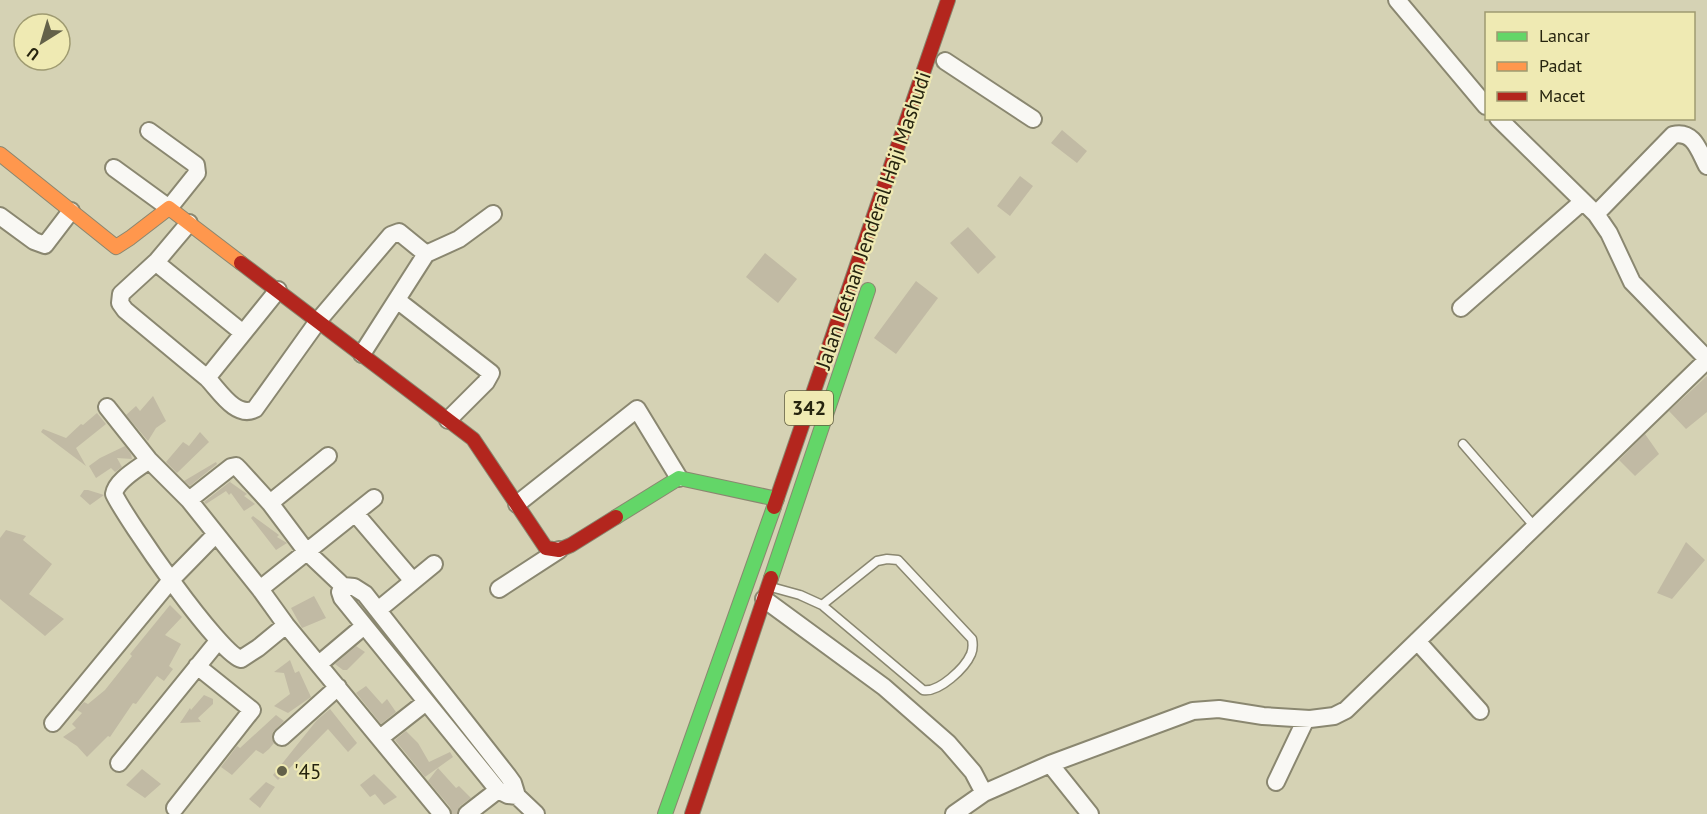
<svg xmlns="http://www.w3.org/2000/svg" width="1707" height="814" font-family="'PT Sans',sans-serif">
	<rect width="100%" height="100%" fill="#d5d2b4"/>
	<path fill="#c1baa4" d="M 1062,130 L 1087,151 L 1077,163 L 1051,143 Z
		M 1020,176 L 1033,186 L 1010,216 L 997,206 Z
		M 968,227 L 996,257 L 978,274 L 950,243 Z
		M 765,253 L 797,279 L 778,303 L 746,277 Z
		M 916,281 L 938,298 L 896,354 L 874,338 Z
		M 1707,376 L 1707,412 L 1686,429 L 1669,411 Z
		M 153,396 L 166,421 L 156,428 L 148,441 L 126,415 L 136,406 L 140,411 Z
		M 97,413 L 106,424 L 76,448 L 86,466 L 41,432 L 43,429 L 66,438 L 81,424 L 83,425 Z
		M 200,432 L 209,442 L 177,473 L 166,462 L 183,442 L 189,446 Z
		M 1645,434 L 1659,454 L 1635,476 L 1619,460 Z
		M 125,446 L 131,454 L 132,459 L 117,458 L 122,467 L 115,472 L 111,468 L 96,478 L 89,466 L 100,458 Z
		M 216,462 L 217,464 L 190,486 L 184,481 Z
		M 232,480 L 230,482 L 247,494 L 244,496 L 255,504 L 244,511 L 231,493 L 229,495 L 226,491 L 206,504 L 204,502 Z
		M 84,490 L 88,490 L 104,495 L 90,505 L 80,496 Z
		M 253,516 L 279,535 L 277,537 L 287,543 L 276,550 L 251,518 Z
		M 6,530 L 26,536 L 23,540 L 52,564 L 29,594 L 64,619 L 45,636 L 0,599 L 0,538 Z
		M 1686,542 L 1705,560 L 1672,599 L 1657,593 Z
		M 314,596 L 326,618 L 302,628 L 291,608 Z
		M 170,605 L 182,617 L 165,635 L 181,644 L 169,666 L 173,669 L 164,681 L 157,676 L 136,704 L 133,703 L 110,737 L 108,736 L 87,757 L 77,746 L 63,737 L 76,728 L 72,724 L 82,713 L 77,710 L 84,702 L 88,704 L 105,690 L 132,656 L 130,654 Z
		M 356,646 L 365,652 L 347,670 L 343,670 L 335,664 Z
		M 290,660 L 295,673 L 299,671 L 311,697 L 288,713 L 274,706 L 290,694 L 284,673 L 274,672 Z
		M 366,686 L 382,704 L 387,699 L 396,712 L 381,724 L 356,693 Z
		M 204,695 L 213,699 L 213,704 L 198,718 L 201,722 L 180,723 L 190,708 L 191,710 Z
		M 330,709 L 357,743 L 348,752 L 328,729 L 278,780 L 273,775 L 317,720 Z
		M 276,715 L 284,721 L 272,733 L 274,743 L 269,749 L 263,754 L 256,750 L 232,775 L 221,767 L 237,746 L 240,748 Z
		M 406,731 L 418,743 L 429,762 L 450,752 L 453,757 L 425,777 L 395,740 Z
		M 438,768 L 456,788 L 459,786 L 471,798 L 460,806 L 457,814 L 452,814 L 450,807 L 428,781 Z
		M 142,769 L 161,784 L 145,798 L 126,785 Z
		M 374,774 L 397,797 L 384,805 L 375,794 L 370,797 L 360,785 Z
		M 266,782 L 275,787 L 260,808 L 249,799 Z"/>
	<g fill="none" stroke-linecap="round" stroke-linejoin="round">
		<defs>
			<path id="lane" d="M 1463,444 L 1535,527
				M 771,587 L 800,595 L 822,605 L 923,690 C 939,693 965,668 971,654 C 973,649 973,644 972,639 L 898,560 L 887,559 L 877,561 L 822,605"/>
			<path id="street" d="M 1397,0 L 1486,106
				M 945,61 L 1033,119
				M 1498,118 L 1596,214 L 1609,233 L 1632,282 L 1707,359
				M 114,168 L 169,208 L 197,173 L 196,165 L 149,131
				M 1596,214 L 1673,135 C 1694,130 1699,151 1707,166
				M 0,216 L 34,241 L 45,245 L 71,211
				M 189,223 L 157,261 L 159,265 L 243,333
				M 157,261 L 121,294 L 120,303 L 125,310 L 207,378
				M 278,290 L 207,378 C 219,390 236,419 255,409 L 318,321 L 391,235 L 399,232 L 426,254
				M 397,300 L 491,373 L 486,382 L 448,420
				M 1461,308 L 1582,202
				M 362,354 L 426,254 L 459,239 L 493,214
				M 107,407 L 149,460 L 189,500 L 260,589 L 286,625 L 442,814
				M 149,460 C 139,468 116,480 114,494 C 126,519 219,654 241,659 L 258,648 L 286,625
				M 189,500 L 231,467 L 236,466 L 239,469 L 270,503 L 306,551 L 343,586 L 354,587 L 365,594 L 508,776 L 513,783 L 517,796 L 536,814
				M 270,503 L 328,456
				M 517,504 L 637,409 L 679,478
				M 355,513 L 413,581
				M 343,586 L 340,592 L 342,598 L 498,790 L 508,795 L 517,796
				M 260,589 L 374,498
				M 499,589 L 559,550
				M 764,599 L 884,687 L 948,743 L 973,772 L 984,793
				M 378,610 L 434,564
				M 1417,641 L 1480,711
				M 319,664 L 364,626
				M 53,723 L 171,580 L 216,534
				M 282,737 L 338,687
				M 380,738 L 426,702
				M 119,763 L 218,641
				M 1050,764 L 1090,814
				M 1276,782 L 1306,719
				M 175,808 L 252,710 L 197,666
				M 467,814 L 498,790
				M 954,814 L 984,793 L 1050,764 L 1193,711 L 1219,709 L 1263,716 L 1310,719 L 1334,716 L 1346,710 L 1707,360"/>
			<path id="fast" d="M 616,517 L 679,478 L 777,499
				M 771,578 L 868,290
				M 665,814 L 774,507"/>
			<path id="slow" d="M 0,154 L 116,247 L 130,238 L 169,208 L 241,263"/>
			<path id="jam" d="M 241,263 L 473,439 L 546,548 L 559,550 L 571,545 L 616,517
				M 774,507 L 948,0
				M 692,814 L 771,578"/>
		</defs>
		<use href="#lane" stroke="#8a8770" stroke-width="11"/>
		<use href="#street" stroke="#8a8770" stroke-width="20"/>
		<use href="#fast" stroke="#8a8770" stroke-width="16"/>
		<use href="#slow" stroke="#8a8770" stroke-width="16"/>
		<use href="#jam" stroke="#8a8770" stroke-width="16"/>
		<use href="#lane" stroke="#f9f8f4" stroke-width="8"/>
		<use href="#street" stroke="#f9f8f4" stroke-width="16"/>
		<use href="#fast" stroke="#63d668" stroke-width="14"/>
		<use href="#slow" stroke="#ff974d" stroke-width="14"/>
		<use href="#jam" stroke="#b3261e" stroke-width="14"/>
	</g>
	<circle fill="#636149" stroke="#efeab3" stroke-width="2" cx="282" cy="771" r="6"/>
	<g text-anchor="middle" dominant-baseline="central" stroke-width="4.5" stroke-linejoin="round" paint-order="stroke">
		<rect fill="#efeab3" stroke="#625f40" stroke-width="1.5" x="785" y="391" width="48" height="34" rx="4.5"/>
		<g font-size="20" font-weight="bold" fill="#26240f">
			<text x="809" y="408">342</text>
		</g>
		<g font-size="21" fill="#26240f" stroke="#efeab3">
			<text transform="translate(873 220) rotate(-71)">Jalan Letnan Jenderal Haji Mashudi</text>
		</g>
		<g font-size="21" fill="#26240f" stroke="#efeab3" text-anchor="start">
			<text x="294" y="771">'45</text>
		</g>
	</g>
	<rect x="1485" y="12" width="210" height="108" fill="#efeab3" stroke="#9f9b71" stroke-width="1.5"/>
	<rect x="1497" y="32" width="30" height="9" fill="#63d668" stroke="#9f9b71" stroke-width="1.5"/>
	<text x="1539" y="42" font-size="18" fill="#26240f">Lancar</text>
	<rect x="1497" y="62" width="30" height="9" fill="#ff974d" stroke="#9f9b71" stroke-width="1.5"/>
	<text x="1539" y="72" font-size="18" fill="#26240f">Padat</text>
	<rect x="1497" y="92" width="30" height="9" fill="#b3261e" stroke="#9f9b71" stroke-width="1.5"/>
	<text x="1539" y="102" font-size="18" fill="#26240f">Macet</text>
	<g transform="translate(42 42) rotate(217)"><circle r="28" fill="#efeab3" stroke="#9f9b71" stroke-width="1.5"/>
	<path d="M0-4.5L10 22L0 15L-10 22Z" fill="#636149"/>
	<text y="-9" font-size="16" font-weight="bold" text-anchor="middle" fill="#26240f">U</text>
	</g>
</svg>
